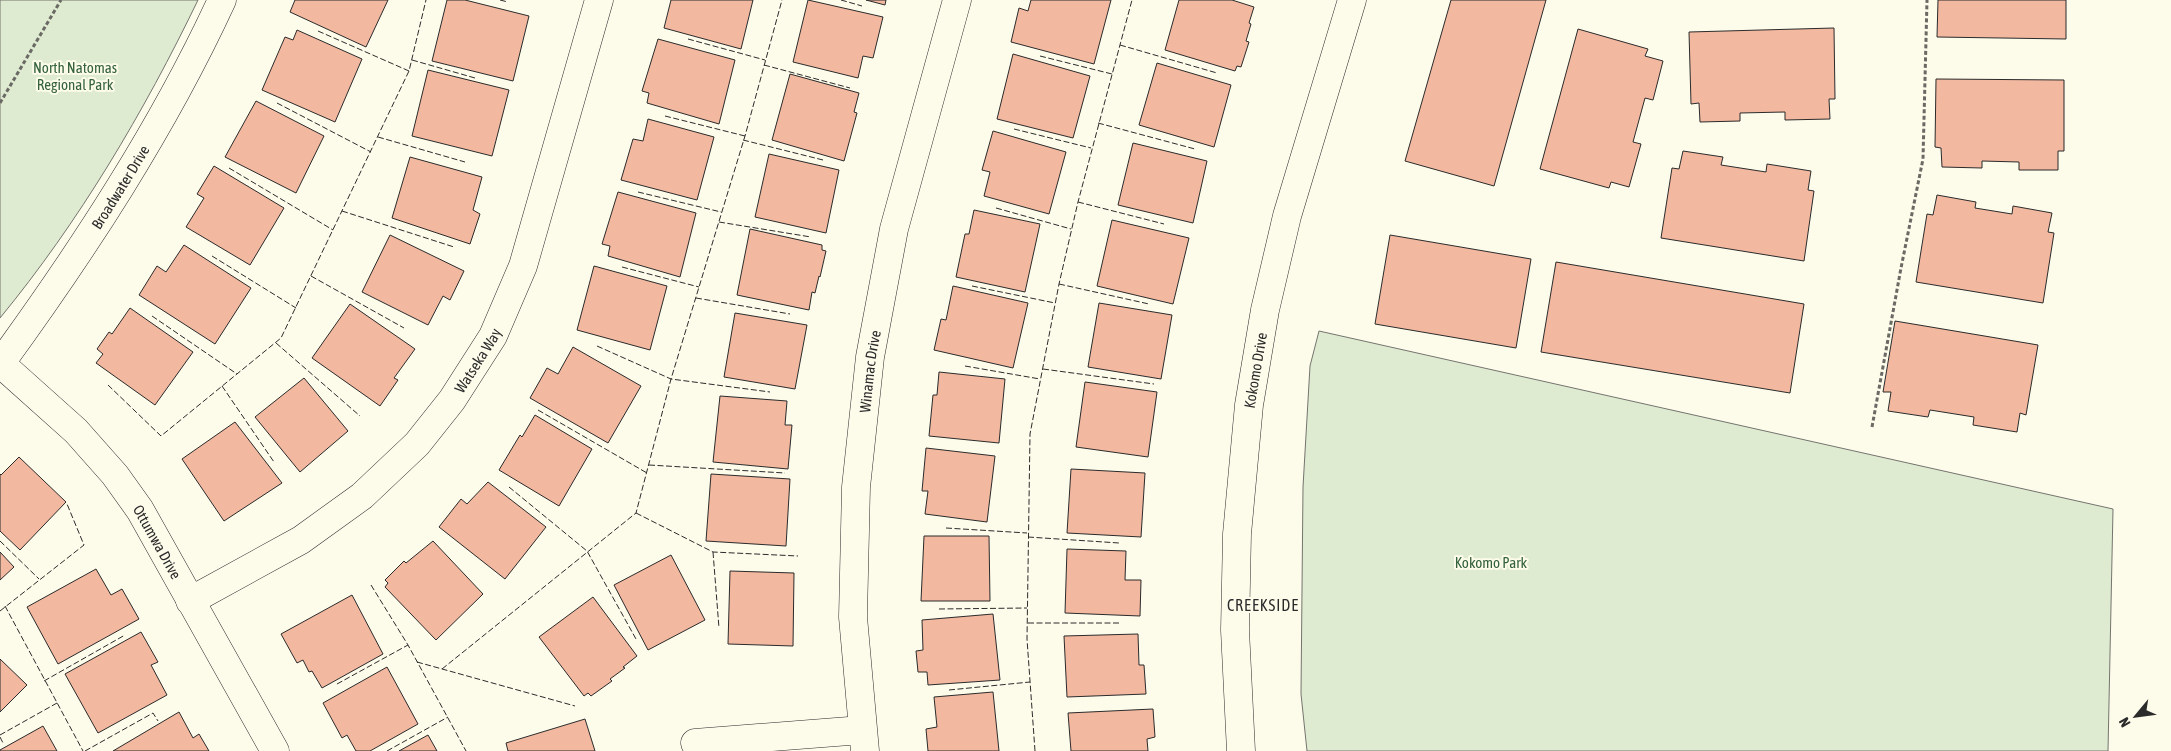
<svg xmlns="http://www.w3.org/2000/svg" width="2171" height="751" font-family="'Asap Condensed',sans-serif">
	<rect width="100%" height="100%" fill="#fdfbea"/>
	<path fill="#deebd1" stroke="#74746e" d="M 0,0 L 198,0 C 144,112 79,222 0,318 Z
		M 1319,331 L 2113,509 L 2108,751 L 1307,751 L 1301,694 L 1303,487 L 1310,366 Z"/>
	<path fill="#f2b8a0" stroke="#2b2b2b" d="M 295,0 L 388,0 L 366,47 L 290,12 Z
		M 447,0 L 465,0 L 529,16 L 513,81 L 432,61 Z
		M 671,0 L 753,0 L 741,49 L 664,28 Z
		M 808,0 L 883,17 L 873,58 L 863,56 L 858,78 L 793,62 Z
		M 866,0 L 886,0 L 885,5 Z
		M 1031,0 L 1111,0 L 1094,64 L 1011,42 L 1019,8 L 1028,11 Z
		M 1179,0 L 1232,0 L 1254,7 L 1249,23 L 1251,24 L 1246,41 L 1249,42 L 1241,67 L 1237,66 L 1235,71 L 1165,50 Z
		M 1451,0 L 1546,0 L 1494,186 L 1405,161 Z
		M 1938,0 L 2066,0 L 2066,39 L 1937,37 Z
		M 1834,28 L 1835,99 L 1829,99 L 1830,119 L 1785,120 L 1785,112 L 1740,113 L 1740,121 L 1700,122 L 1699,103 L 1691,104 L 1689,32 Z
		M 1578,29 L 1648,49 L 1645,56 L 1663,61 L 1653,100 L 1645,98 L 1633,142 L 1641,144 L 1629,187 L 1611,182 L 1609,188 L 1540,169 Z
		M 297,30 L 362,59 L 335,122 L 262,90 L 285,37 L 293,40 Z
		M 658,39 L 735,60 L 719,124 L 647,103 L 649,93 L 642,91 Z
		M 1013,54 L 1090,76 L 1073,138 L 997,119 Z
		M 1157,63 L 1231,85 L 1214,147 L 1139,125 Z
		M 428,70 L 509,90 L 492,156 L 412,136 Z
		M 790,74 L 859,93 L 854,112 L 857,113 L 844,161 L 772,140 Z
		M 1936,79 L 2064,80 L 2064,151 L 2058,151 L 2058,170 L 2019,170 L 2019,162 L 1982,161 L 1982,168 L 1942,167 L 1941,148 L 1935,147 Z
		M 256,101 L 324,136 L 296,193 L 225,157 Z
		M 648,119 L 714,137 L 697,200 L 621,180 L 633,139 L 643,141 Z
		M 993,131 L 1066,152 L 1049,214 L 984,196 L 990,172 L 982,170 Z
		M 1133,143 L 1207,161 L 1193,223 L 1118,205 Z
		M 1683,151 L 1723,157 L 1721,165 L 1766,172 L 1767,164 L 1811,171 L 1808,190 L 1814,191 L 1804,261 L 1661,238 L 1672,168 L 1679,169 Z
		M 769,154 L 839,170 L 826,233 L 755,217 Z
		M 410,157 L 482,177 L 473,210 L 480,214 L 470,244 L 392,218 Z
		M 214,166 L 284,208 L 250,265 L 186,227 L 204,198 L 197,194 Z
		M 618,192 L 696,213 L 680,277 L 608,256 L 610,246 L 602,244 Z
		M 1937,195 L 1976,202 L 1975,208 L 2012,214 L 2013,206 L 2052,213 L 2048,232 L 2054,233 L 2043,303 L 1916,282 L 1927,214 L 1933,215 Z
		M 974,210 L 1040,224 L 1025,292 L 956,277 L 965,234 L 969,234 Z
		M 1112,220 L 1189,238 L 1173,304 L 1097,286 Z
		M 750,229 L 822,245 L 822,250 L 826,251 L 820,277 L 819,276 L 815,293 L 812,292 L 809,310 L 737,295 Z
		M 390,235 L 464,271 L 450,300 L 443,296 L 428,325 L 362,292 Z
		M 1390,235 L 1531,259 L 1516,348 L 1375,324 Z
		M 184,245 L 251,288 L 215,344 L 139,295 L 157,266 L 166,272 Z
		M 1556,262 L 1804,304 L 1790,393 L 1541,352 Z
		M 594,266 L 667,286 L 650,350 L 577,330 Z
		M 953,286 L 1028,303 L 1013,368 L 934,350 L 941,319 L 946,320 Z
		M 1099,303 L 1172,315 L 1161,379 L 1088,367 Z
		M 350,304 L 415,349 L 394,378 L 398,380 L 380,406 L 312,358 Z
		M 130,308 L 193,352 L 155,405 L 96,363 L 103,354 L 97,349 L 109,332 L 112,334 Z
		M 735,313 L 807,325 L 795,389 L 724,377 Z
		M 1895,321 L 2038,345 L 2026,415 L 2020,413 L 2017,432 L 1973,425 L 1974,417 L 1930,410 L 1928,417 L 1888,411 L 1891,392 L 1883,392 Z
		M 573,347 L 641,386 L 608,443 L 530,398 L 547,368 L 558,374 Z
		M 939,372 L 1005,379 L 999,443 L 929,436 L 933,395 L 937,395 Z
		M 304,378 L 348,431 L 300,472 L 255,417 Z
		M 1085,382 L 1157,392 L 1148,457 L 1076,447 Z
		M 720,396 L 787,401 L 785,425 L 792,425 L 788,469 L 713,462 Z
		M 535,415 L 592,449 L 559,506 L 499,470 L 520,435 L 522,437 Z
		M 235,422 L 282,483 L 224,521 L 182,459 Z
		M 926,448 L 995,456 L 987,522 L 925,514 L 928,491 L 922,491 Z
		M 19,457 L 66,502 L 20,550 L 0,531 L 0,474 L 1,475 Z
		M 1071,469 L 1145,473 L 1141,537 L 1067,533 Z
		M 711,474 L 790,479 L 786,546 L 706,541 Z
		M 488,482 L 546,527 L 505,579 L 439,527 L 461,499 L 467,504 Z
		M 924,536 L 989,536 L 990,601 L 921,601 Z
		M 433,541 L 483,594 L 436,640 L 385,587 L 388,583 L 385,580 L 404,561 L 406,563 Z
		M 1067,549 L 1126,551 L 1125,580 L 1141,580 L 1140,616 L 1065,613 Z
		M 0,552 L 14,567 L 0,580 Z
		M 671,555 L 705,620 L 648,650 L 614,585 Z
		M 96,569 L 111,595 L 122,589 L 139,619 L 58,664 L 27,607 Z
		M 730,571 L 794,573 L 793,646 L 728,644 Z
		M 352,595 L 383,654 L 322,688 L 312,671 L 309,672 L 303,660 L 297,663 L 281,634 Z
		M 593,597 L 637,656 L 623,667 L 625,668 L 610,679 L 612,681 L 591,696 L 588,693 L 584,696 L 539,637 Z
		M 993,614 L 1000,680 L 928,685 L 927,672 L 918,672 L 916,651 L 923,650 L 922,620 Z
		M 141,632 L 158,662 L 151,665 L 167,695 L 98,733 L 65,674 Z
		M 1138,634 L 1139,665 L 1144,665 L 1146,694 L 1067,697 L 1064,636 Z
		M 0,659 L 27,685 L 0,712 Z
		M 387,667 L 418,724 L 370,751 L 356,751 L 347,735 L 342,738 L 323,703 Z
		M 993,692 L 999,751 L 928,751 L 926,729 L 937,727 L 934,697 Z
		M 1153,709 L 1155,737 L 1147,739 L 1148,751 L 1071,751 L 1068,713 Z
		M 179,712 L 193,738 L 199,734 L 209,751 L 113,751 Z
		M 585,719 L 595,751 L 508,751 L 506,743 Z
		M 43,726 L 57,751 L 0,751 L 0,750 Z
		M 428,735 L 437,751 L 399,751 Z"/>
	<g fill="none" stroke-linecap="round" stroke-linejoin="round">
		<defs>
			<g id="minor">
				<path id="s1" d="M 0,363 L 76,431 L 115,475 L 140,510 L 275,751"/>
				<path id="s2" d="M 0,364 C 83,250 163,128 222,0"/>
				<path id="s3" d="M 190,601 L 301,540 L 362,496 L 417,444 L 452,400 L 493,336 L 523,266 L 599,0"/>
				<path d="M 695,743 L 862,730"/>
				<path id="s4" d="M 865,751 L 853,617 L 856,487 L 870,357 L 894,229 L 957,0"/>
			</g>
			<g id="tertiary">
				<path id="s5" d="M 1241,751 L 1235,630 L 1237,534 L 1249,405 L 1265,310 L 1287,216 L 1352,0"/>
			</g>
		</defs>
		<use href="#minor" stroke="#2b2b2b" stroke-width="29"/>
		<use href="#tertiary" stroke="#2b2b2b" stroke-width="29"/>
		<path stroke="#6a6964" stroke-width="3" stroke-dasharray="4 2.5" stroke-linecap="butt" d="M 0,103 L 61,0
			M 1872,427 L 1901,268 L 1923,159 L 1927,0"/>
		<use href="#minor" stroke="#fdfbea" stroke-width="28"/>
		<use href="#tertiary" stroke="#fdfbea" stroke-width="28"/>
		<path stroke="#2b2b2b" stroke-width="1" stroke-dasharray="6 2.5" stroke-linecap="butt" d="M 500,0 L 508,2
			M 841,0 L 862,6
			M 318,31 L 409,71
			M 688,39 L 765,60
			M 1120,45 L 1217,73
			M 1040,56 L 1112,74
			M 412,60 L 475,78
			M 764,65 L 850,88
			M 277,103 L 371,152
			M 665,116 L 745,136
			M 1098,123 L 1195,149
			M 1014,129 L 1091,148
			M 378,137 L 465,162
			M 743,140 L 823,160
			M 229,168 L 333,230
			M 638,192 L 721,212
			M 1078,202 L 1164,224
			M 996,208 L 1071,229
			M 342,211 L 454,247
			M 719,222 L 811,237
			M 212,256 L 296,308
			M 622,267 L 699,287
			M 311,276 L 404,328
			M 1059,284 L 1149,304
			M 972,286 L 1055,303
			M 696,298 L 790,314
			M 152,316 L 237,374
			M 276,343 L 360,416
			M 597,346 L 671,379 L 770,392
			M 965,366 L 1040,379
			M 1043,369 L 1154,384
			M 108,385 L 161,436 L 281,338 L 409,71 L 426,0
			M 222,386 L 274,462
			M 538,410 L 647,473
			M 649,465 L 785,473
			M 509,487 L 587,551 L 636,639
			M 636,513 L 713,552 L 798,556
			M 946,528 L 1027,533
			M 1028,537 L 1119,543
			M 0,541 L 39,579
			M 713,552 L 719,628
			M 371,585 L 408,645 L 466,751
			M 5,606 L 83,751
			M 939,609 L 1027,608
			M 0,611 L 84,545 L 67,504
			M 1028,623 L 1121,623
			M 417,662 L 575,706
			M 442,669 L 636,513 L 671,379 L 745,136 L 782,0
			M 44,681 L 125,635
			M 337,684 L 408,645
			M 949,690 L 1030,682
			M 0,735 L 57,703
			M 0,737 L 3,743
			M 85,751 L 153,713 L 158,721
			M 387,751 L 448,717
			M 1035,751 L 1027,639 L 1030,434 L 1059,284 L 1078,202 L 1132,0"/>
	</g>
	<g text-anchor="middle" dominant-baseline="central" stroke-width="4" stroke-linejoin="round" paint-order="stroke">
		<g font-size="15" fill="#34623c" stroke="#fdfbea">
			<text x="75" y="67">North Natomas<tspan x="75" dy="17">Regional Park</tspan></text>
			<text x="1491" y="562">Kokomo Park</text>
		</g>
		<g font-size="15" fill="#2b2b2b" stroke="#fdfbea">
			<text stroke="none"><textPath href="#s2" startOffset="214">Broadwater Drive</textPath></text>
			<text stroke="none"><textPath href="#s3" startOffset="381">Watseka Way</textPath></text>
			<text stroke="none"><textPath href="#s5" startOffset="382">Kokomo Drive</textPath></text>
			<text stroke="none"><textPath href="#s4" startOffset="381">Winamac Drive</textPath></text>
			<text stroke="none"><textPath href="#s1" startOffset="240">Ottumwa Drive</textPath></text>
		</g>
		<g font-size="16" letter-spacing="1" fill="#2b2b2b" stroke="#fdfbea">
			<text x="1263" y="605">CREEKSIDE</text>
		</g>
	</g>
	<g transform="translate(2136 716) rotate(241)" stroke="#fdfbea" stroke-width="4" paint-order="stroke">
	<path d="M0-4L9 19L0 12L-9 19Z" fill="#2b2b2b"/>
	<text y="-8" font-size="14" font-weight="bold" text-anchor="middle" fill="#2b2b2b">N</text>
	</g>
</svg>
